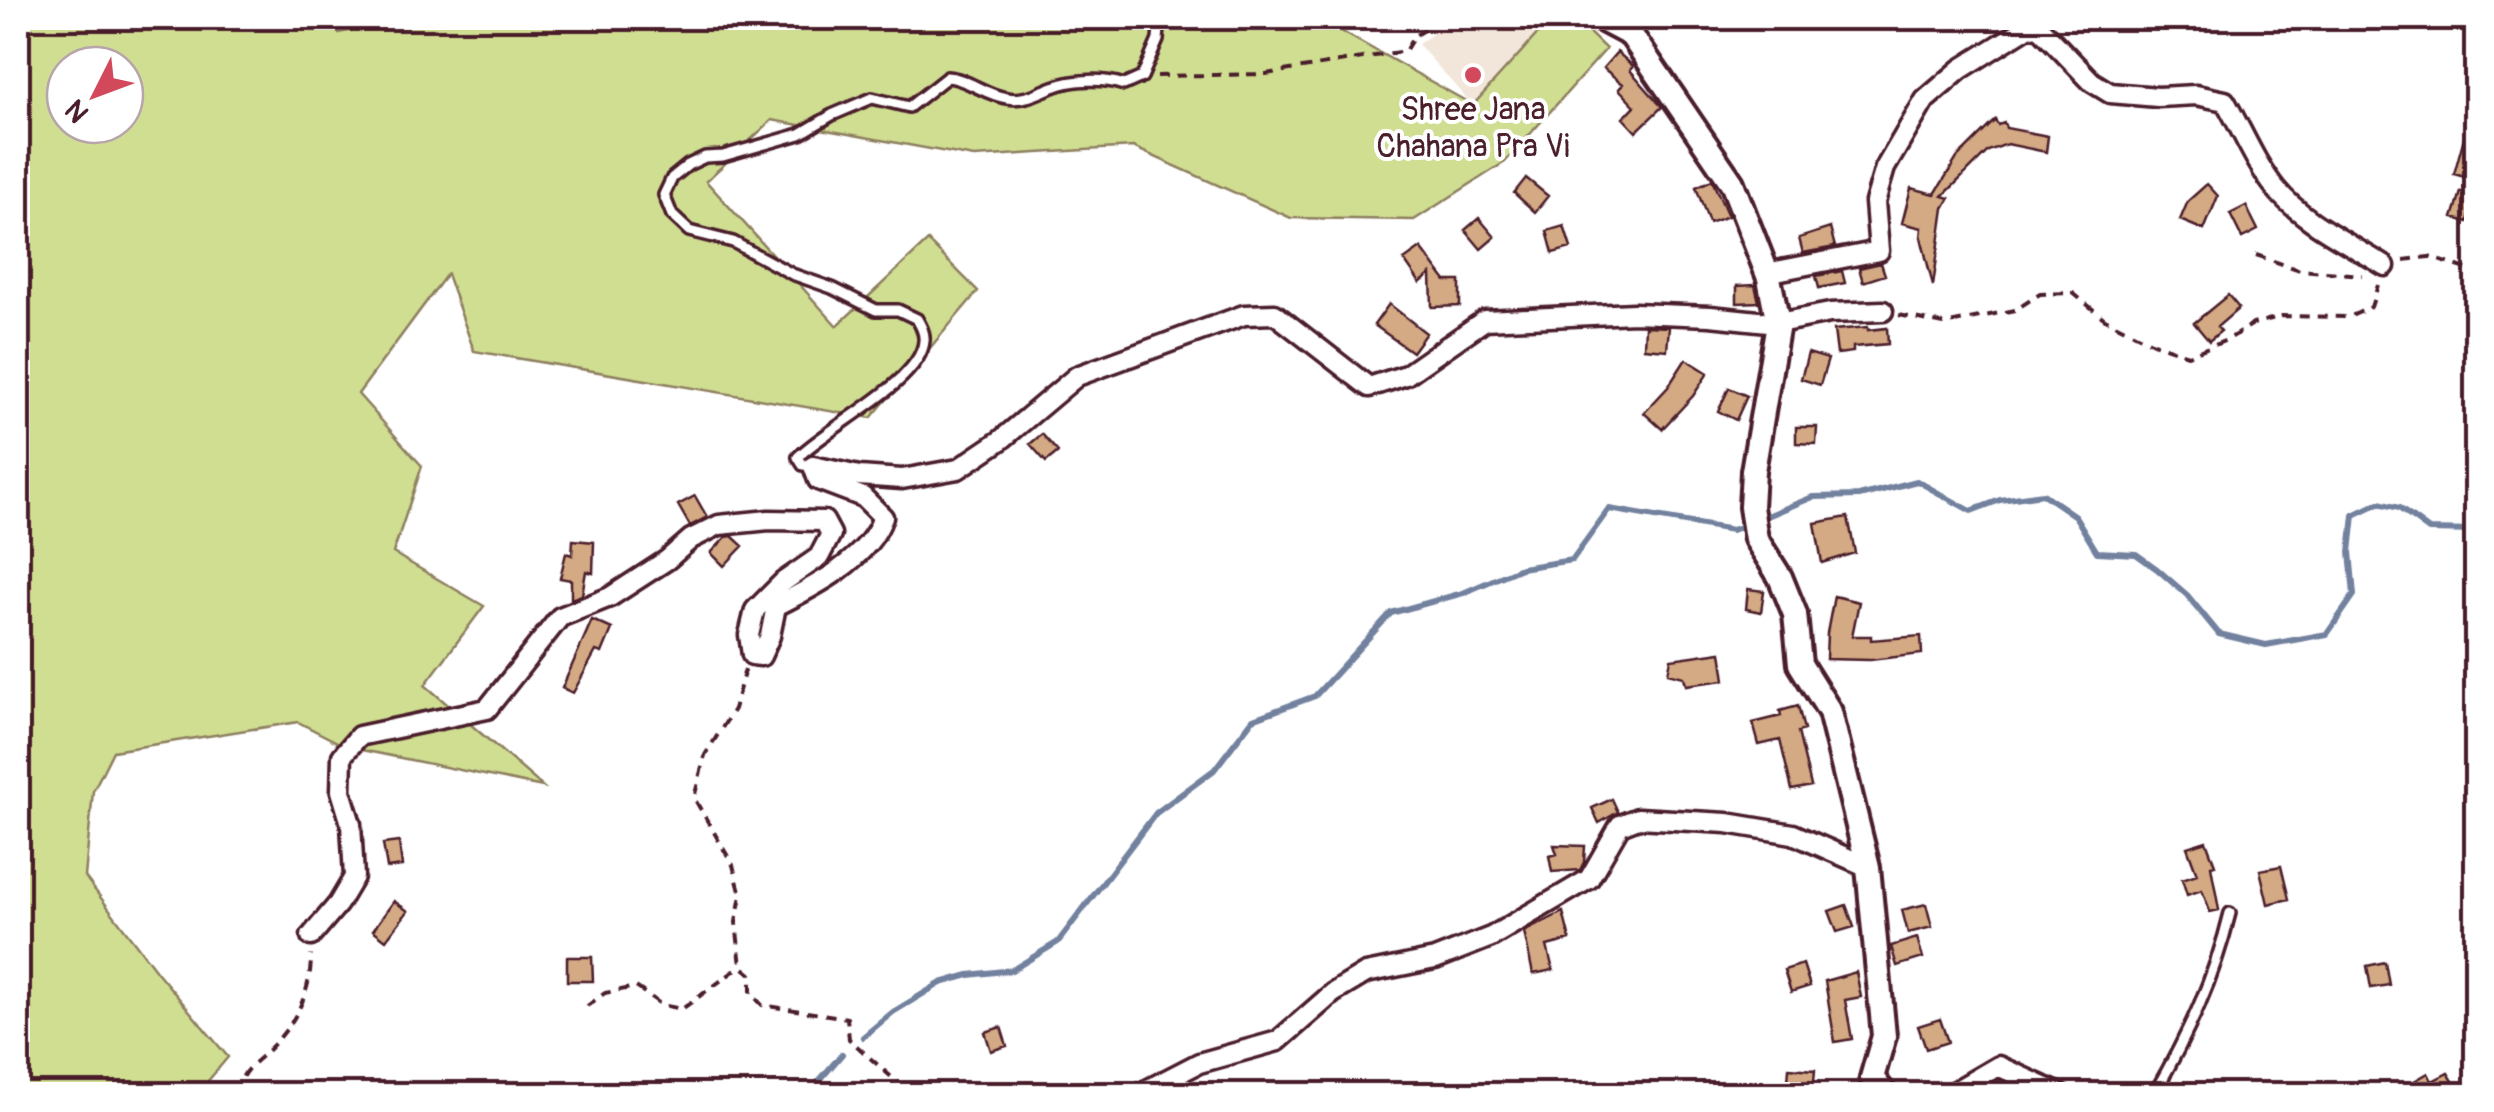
<svg xmlns="http://www.w3.org/2000/svg" width="2494" height="1112" font-family="Pangolin,sans-serif">
	<rect width="100%" height="100%" fill="#fff"/>
	<filter id="ink" filterUnits="userSpaceOnUse"><feTurbulence type="fractalNoise" baseFrequency=".01" numOctaves="2"/><feDisplacementMap in="SourceGraphic" scale="20" xChannelSelector="R" yChannelSelector="G"/><feConvolveMatrix kernelMatrix="1 2 1 2 8 2 1 2 1" color-interpolation-filters="sRGB"/></filter>
	<g filter="url(#ink)">
		<path fill="#f2e6da" d="M 1455,18 L 1552,18 L 1473,106 L 1418,44 Z"/>
		<path fill="#d0de92" stroke="#8d7e5e" stroke-width="2.5" fill-rule="evenodd" d="M 18,18 L 328,18 L 339,33 L 398,18 L 1329,18 L 1323,21 L 1473,105 L 1552,18 L 1574,18 L 1606,49 L 1505,162 L 1414,220 L 1291,218 L 1133,147 L 974,157 L 772,120 L 706,181 L 837,326 L 928,241 L 978,291 L 871,418 L 474,351 L 447,274 L 358,394 L 422,466 L 393,553 L 484,606 L 425,685 L 543,787 L 347,747 L 298,722 L 113,751 L 93,791 L 85,877 L 157,972 L 228,1057 L 197,1094 L 18,1094 ZM 65,65 L 125,65 L 125,125 L 65,125 Z"/>
		<g fill="none" stroke-linecap="round" stroke-linejoin="round">
			<path stroke="#72819e" stroke-width="6" d="M 1760,519 L 1813,497 L 1859,496 L 1917,481 L 1971,511 L 2000,500 L 2043,494 L 2075,516 L 2097,552 L 2136,554 L 2157,569 L 2187,595 L 2219,634 L 2266,645 L 2327,634 L 2354,595 L 2350,552 L 2354,515 L 2379,503 L 2399,508 L 2429,530 L 2476,531
				M 863,1037 L 893,1012 L 941,983 L 969,975 L 1012,970 L 1058,942 L 1156,813 L 1214,770 L 1253,719 L 1315,696 L 1391,613 L 1463,593 L 1521,568 L 1572,560 L 1609,509 L 1732,530 L 1748,524
				M 808,1094 L 842,1054"/>
		</g>
		<path fill="#d3aa84" stroke="#4a1f2b" stroke-width="2.5" d="M 1617,52 L 1633,66 L 1630,70 L 1662,107 L 1636,132 L 1623,118 L 1635,106 L 1619,89 L 1623,84 L 1603,68 Z
			M 2471,112 L 2476,112 L 2476,180 L 2454,174 Z
			M 1995,120 L 1998,125 L 2004,123 L 2006,128 L 2048,136 L 2046,152 L 2007,144 L 1988,151 L 1943,196 L 1950,198 L 1944,208 L 1933,286 L 1921,237 L 1922,228 L 1902,223 L 1911,188 L 1935,194 L 1957,158 Z
			M 1526,178 L 1548,196 L 1535,212 L 1514,193 Z
			M 1712,180 L 1728,216 L 1709,223 L 1696,187 Z
			M 2207,184 L 2218,196 L 2204,230 L 2180,220 L 2188,201 Z
			M 2461,192 L 2475,196 L 2468,222 L 2453,218 Z
			M 2246,206 L 2258,230 L 2242,238 L 2230,214 Z
			M 1479,218 L 1495,237 L 1481,249 L 1465,230 Z
			M 1564,226 L 1571,248 L 1553,253 L 1547,231 Z
			M 1830,228 L 1835,247 L 1803,253 L 1799,238 Z
			M 1421,248 L 1446,281 L 1460,281 L 1460,306 L 1432,307 L 1431,274 L 1420,283 L 1404,260 Z
			M 1881,263 L 1885,275 L 1863,282 L 1859,268 Z
			M 1842,271 L 1845,283 L 1819,288 L 1816,276 Z
			M 1755,285 L 1759,302 L 1737,303 L 1737,286 Z
			M 2228,295 L 2239,308 L 2217,327 L 2221,331 L 2209,341 L 2194,323 Z
			M 1389,304 L 1426,333 L 1412,352 L 1374,325 Z
			M 1645,326 L 1669,327 L 1667,350 L 1644,348 Z
			M 1868,327 L 1868,330 L 1887,328 L 1888,344 L 1853,347 L 1853,352 L 1837,354 L 1834,330 Z
			M 1808,353 L 1828,359 L 1820,385 L 1801,379 Z
			M 1686,359 L 1708,373 L 1693,396 L 1662,429 L 1644,413 L 1668,387 Z
			M 1729,388 L 1747,396 L 1736,420 L 1718,411 Z
			M 1796,427 L 1817,427 L 1816,444 L 1796,443 Z
			M 1042,434 L 1058,452 L 1046,462 L 1030,444 Z
			M 695,496 L 707,517 L 690,526 L 678,505 Z
			M 1848,517 L 1855,553 L 1822,563 L 1815,523 Z
			M 732,536 L 743,546 L 724,566 L 711,553 L 726,537 Z
			M 573,540 L 594,542 L 593,573 L 586,571 L 582,595 L 571,599 L 571,580 L 560,578 L 566,553 L 572,555 Z
			M 1748,589 L 1764,591 L 1761,612 L 1746,609 Z
			M 1834,596 L 1859,602 L 1852,636 L 1871,636 L 1871,640 L 1921,636 L 1922,654 L 1870,660 L 1826,659 L 1827,633 Z
			M 592,620 L 612,629 L 602,653 L 596,651 L 573,693 L 562,688 Z
			M 1721,652 L 1725,680 L 1686,685 L 1684,677 L 1668,673 L 1671,659 Z
			M 1798,706 L 1804,730 L 1798,732 L 1811,786 L 1792,790 L 1780,740 L 1759,745 L 1753,723 L 1781,716 L 1780,711 Z
			M 1612,799 L 1618,812 L 1599,823 L 1592,808 Z
			M 2206,841 L 2215,865 L 2211,866 L 2219,910 L 2210,912 L 2202,890 L 2187,895 L 2182,879 L 2197,874 L 2187,847 Z
			M 399,842 L 402,866 L 387,868 L 383,844 Z
			M 1554,845 L 1585,846 L 1584,862 L 1580,870 L 1552,872 L 1549,856 L 1557,854 Z
			M 2281,866 L 2289,899 L 2268,904 L 2260,870 Z
			M 394,901 L 408,911 L 386,940 L 373,930 Z
			M 1926,904 L 1932,927 L 1908,933 L 1902,910 Z
			M 1846,905 L 1854,927 L 1837,932 L 1829,911 Z
			M 1563,912 L 1570,940 L 1547,946 L 1553,970 L 1533,974 L 1524,932 Z
			M 1917,938 L 1923,958 L 1897,966 L 1891,946 Z
			M 567,957 L 592,957 L 593,981 L 567,981 Z
			M 2385,962 L 2389,985 L 2371,988 L 2367,966 Z
			M 1803,964 L 1810,986 L 1791,992 L 1784,970 Z
			M 1856,972 L 1861,997 L 1845,1000 L 1852,1039 L 1835,1042 L 1825,981 Z
			M 1940,1019 L 1948,1042 L 1926,1049 L 1918,1026 Z
			M 1001,1027 L 1007,1046 L 991,1051 L 985,1032 Z
			M 1789,1068 L 1815,1070 L 1813,1094 L 1787,1094 Z
			M 2428,1073 L 2432,1081 L 2448,1073 L 2461,1094 L 2409,1094 L 2416,1091 L 2411,1083 Z"/>
		<g fill="none" stroke-linecap="round" stroke-linejoin="round">
			<defs>
				<path id="lane" d="M 813,466 L 803,465 L 798,457 C 827,427 921,382 924,341 C 925,333 921,326 917,319 L 898,310 L 876,310 L 832,288 L 792,274 L 733,242 L 689,231 L 672,215 L 664,195 L 672,178 L 688,165 L 705,157 L 723,156 L 800,134 L 832,115 L 872,98 L 909,107 L 947,77 C 967,78 985,95 1007,98 C 1025,101 1037,93 1053,87 C 1074,79 1103,78 1124,85 L 1142,77 L 1158,40 L 1160,18
					M 2154,1094 C 2188,1035 2214,979 2230,913"/>
				<path id="street" d="M 1766,273 L 1879,251 L 1875,202 L 1885,168 L 1925,100 L 1961,69 L 2028,27 L 2040,28 L 2092,82 L 2110,93 L 2158,97 L 2196,95 L 2225,101 C 2242,130 2255,163 2276,189 C 2303,222 2349,243 2385,266
					M 813,466 L 859,476 L 902,479 L 958,469 L 1001,440 L 1077,376 L 1244,315 L 1275,314 L 1369,387 L 1406,375 L 1485,320 L 1634,313 L 1710,316 L 1778,323 L 1830,313 L 1883,311
					M 311,936 L 338,904 L 354,877 L 351,824 L 341,791 L 342,756 L 359,736 L 487,709 L 560,617 L 610,597 L 667,560 L 691,539 L 719,525 L 769,520 L 824,521 L 831,534 L 819,557 L 783,582 L 755,610 L 749,635 L 752,655 L 761,656 L 770,636 L 776,606 C 814,587 868,560 883,517 L 863,497 L 818,480 L 813,466
					M 1139,1094 L 1199,1063 L 1278,1041 L 1333,993 L 1366,973 L 1435,959 L 1491,937 L 1589,879 L 1620,825 L 1638,818 L 1727,823 L 1793,834 L 1868,867
					M 1950,1094 L 1998,1066 L 2060,1094"/>
				<path id="secondary" d="M 1599,18 L 1631,35 L 1732,183 L 1769,278 L 1778,323 L 1753,471 L 1751,507 L 1756,539 L 1780,577 L 1795,614 L 1800,664 L 1830,712 L 1868,867 L 1884,1036 L 1872,1078 L 1885,1094"/>
			</defs>
			<use href="#lane" stroke="#4a1f2b" stroke-width="16"/>
			<use href="#street" stroke="#4a1f2b" stroke-width="25"/>
			<use href="#secondary" stroke="#4a1f2b" stroke-width="30"/>
			<path stroke="#4a1f2b" stroke-width="4" stroke-dasharray="10 8" stroke-linecap="butt" d="M 1157,76 L 1266,74 L 1405,51 L 1414,36 L 1443,18
				M 2256,255 L 2300,270 L 2362,275
				M 2404,260 L 2429,257 L 2476,272
				M 1899,315 L 1944,324 L 2015,310 L 2040,294 L 2073,293 L 2105,319 L 2153,343 L 2188,355 L 2227,340 L 2253,324 L 2282,316 L 2349,317 L 2371,307 L 2378,285
				M 745,669 L 734,709 L 705,755 L 694,798 L 733,865 L 741,895 L 736,922 L 741,966 L 751,974 L 751,993 L 762,1005 L 847,1018 L 849,1039 L 898,1083 L 900,1094
				M 587,1006 L 605,993 L 636,987 L 662,1005 L 682,1009 L 741,966
				M 238,1094 C 240,1074 248,1068 263,1055 C 293,1027 311,997 311,955"/>
			<use href="#lane" stroke="#fff" stroke-width="9"/>
			<use href="#street" stroke="#fff" stroke-width="18"/>
			<use href="#secondary" stroke="#fff" stroke-width="22"/>
		</g>
	</g>
	<circle fill="#d1495b" stroke="#fff" stroke-width="4" cx="1473" cy="75" r="10"/>
	<g text-anchor="middle" dominant-baseline="central" stroke-width="8" stroke-linejoin="round" paint-order="stroke">
		<g font-size="32" fill="#4a1f2b" stroke="#fff">
			<text x="1473" y="110">Shree Jana<tspan x="1473" dy="37">Chahana Pra Vi</tspan></text>
		</g>
	</g>
	<rect width="2494" height="1112" fill="none" stroke="#fff" stroke-width="60"/>
	<rect x="30" y="30" width="2434" height="1052" fill="none" stroke="#4a1f2b" stroke-width="4" filter="url(#ink)"/>
	<g transform="translate(95 95) rotate(228)"><circle r="48" fill="#ffffff" stroke="#b7a5aa" stroke-width="2.5"/>
	<path d="M0-8L18 38L0 25L-18 38Z" fill="#d1495b"/>
	<text y="-15" font-size="28" font-weight="bold" text-anchor="middle" fill="#4a1f2b">N</text>
	</g>
</svg>
